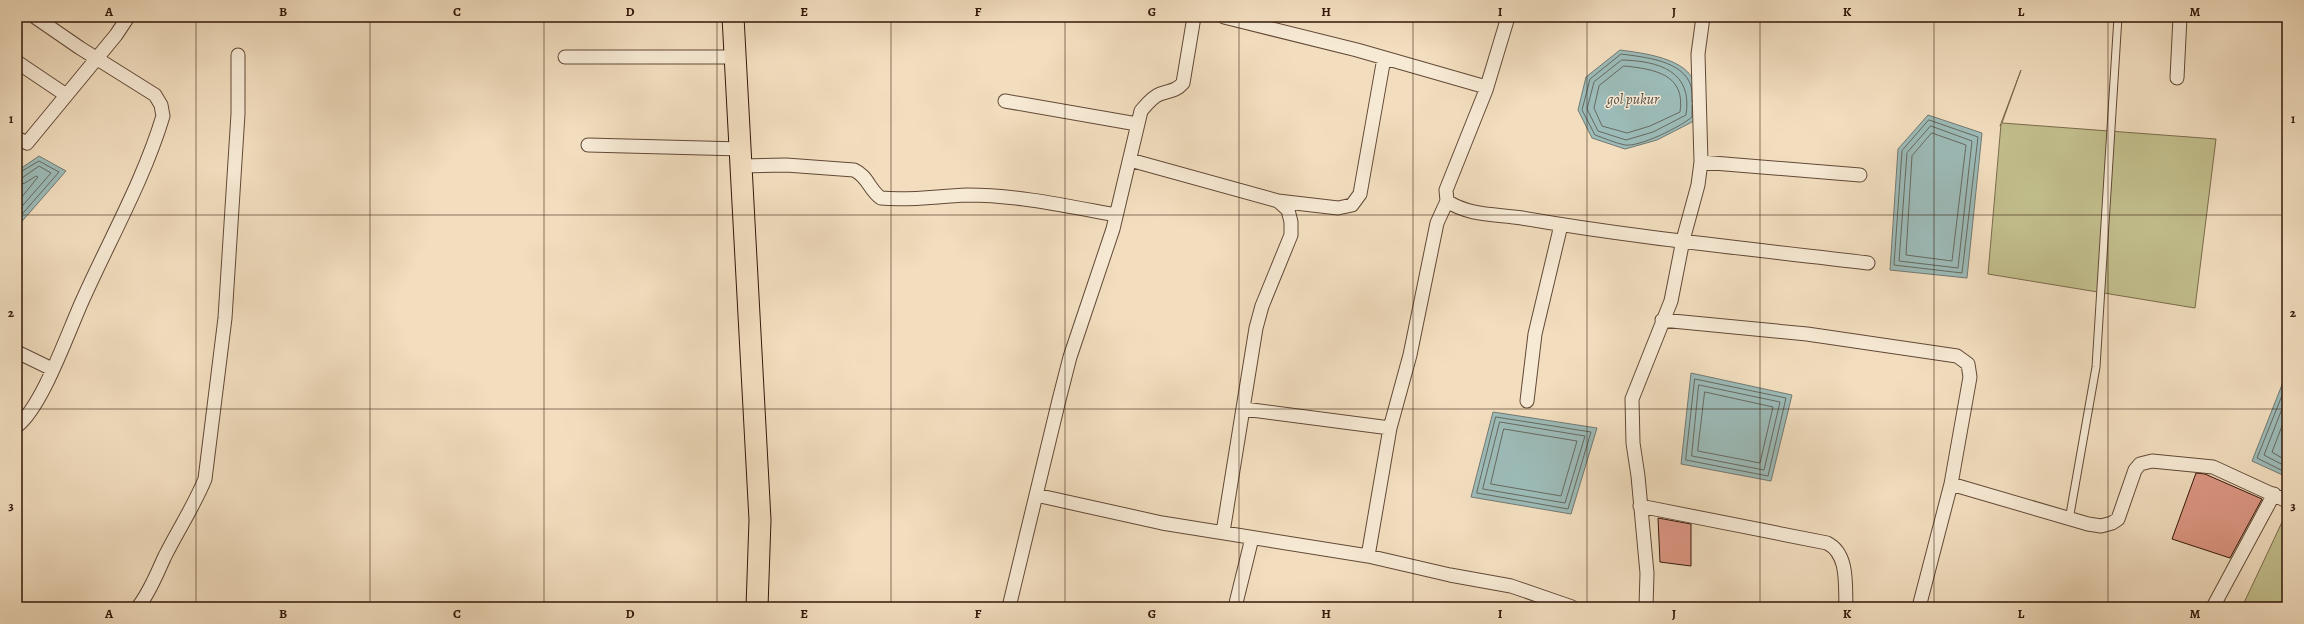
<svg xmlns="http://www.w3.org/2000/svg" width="2304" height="624" font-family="Alegreya,serif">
	<rect width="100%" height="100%" fill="#f2debf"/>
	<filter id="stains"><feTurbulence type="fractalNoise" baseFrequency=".005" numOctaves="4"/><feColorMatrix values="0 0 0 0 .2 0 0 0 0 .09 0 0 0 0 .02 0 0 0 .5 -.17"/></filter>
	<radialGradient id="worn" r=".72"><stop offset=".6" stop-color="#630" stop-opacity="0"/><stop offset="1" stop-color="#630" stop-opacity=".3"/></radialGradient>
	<path fill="#c2bf8d" stroke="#7a6b4b" d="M 2021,70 L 2002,123 L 2216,139 L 2195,308 L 1988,274 L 2001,124 L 2000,126 Z
		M 2283,520 L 2287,522 L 2287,607 L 2242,607 Z"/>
	<path fill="#9cbbb8" stroke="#727972" d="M 1620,50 C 1642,53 1689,58 1695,85 C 1697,96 1696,109 1696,120 L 1657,140 L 1625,149 L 1592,138 L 1578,110 L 1586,77 Z
		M 1928,115 L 1982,133 L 1967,278 L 1890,270 L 1898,149 Z
		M 39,156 L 66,171 L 17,227 L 17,171 Z
		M 2287,372 L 2287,477 L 2252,461 Z
		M 1691,373 L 1792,395 L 1771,481 L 1681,464 Z
		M 1493,412 L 1597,428 L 1571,514 L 1471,497 Z"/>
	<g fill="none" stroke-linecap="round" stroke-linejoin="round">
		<path stroke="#676960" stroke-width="1" d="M 1622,60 C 1659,61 1693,71 1686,115 L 1653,132 L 1626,140 L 1598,131 L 1587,109 L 1594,82 Z
			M 1624,66 C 1654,69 1686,74 1680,112 L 1650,126 L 1627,133 L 1602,126 L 1594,108 L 1599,86 Z
			M 1692,102 C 1692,97 1692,91 1691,86 C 1683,60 1643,57 1621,54 L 1590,79 L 1582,110 L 1595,135 C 1604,138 1615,143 1625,145 C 1640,147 1680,127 1692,117 L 1692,105
			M 1929,120 L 1978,137 L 1962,273 L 1894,265 L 1902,151 Z
			M 1931,126 L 1972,141 L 1958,268 L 1899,261 L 1907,153 Z
			M 1932,133 L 1966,145 L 1952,261 L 1906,255 L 1912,156 Z
			M 17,174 L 39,161 L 59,172 L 17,220
			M 17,179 L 22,178 L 39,166 L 51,173 L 17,212
			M 17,185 L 25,183 L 36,176 L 38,177 L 17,203
			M 1695,379 L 1786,398 L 1768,476 L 1686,460 Z
			M 2287,383 L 2257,458 L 2287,473
			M 1699,385 L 1780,402 L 1764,470 L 1692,456 Z
			M 1705,392 L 1773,407 L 1760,463 L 1698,451 Z
			M 2287,396 L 2264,455 L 2287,467
			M 2287,413 L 2272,452 L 2287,461
			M 1496,417 L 1591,432 L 1568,509 L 1477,493 Z
			M 1500,422 L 1585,436 L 1565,503 L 1483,489 Z
			M 1504,429 L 1577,441 L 1561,496 L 1491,484 Z"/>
	</g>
	<path fill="#dd9784" stroke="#321709" d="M 2196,473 L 2205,474 L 2262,499 L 2230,558 L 2172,539 Z
		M 1658,518 L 1691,524 L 1691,566 L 1660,562 Z"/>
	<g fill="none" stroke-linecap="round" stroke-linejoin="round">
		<defs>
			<path id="lane" d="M 2069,520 L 2096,367 L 2118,17"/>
			<path id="street" d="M 1224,17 L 1357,50 L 1486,87
				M 1508,17 L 1486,90 L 1446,190 L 1447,201 C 1469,216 1497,214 1522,218 C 1637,238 1753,249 1868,263
				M 565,57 L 734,57
				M 17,62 L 66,95
				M 2177,78 L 2180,17
				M 1005,101 L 1137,124
				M 17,138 L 27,143 L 116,35 L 128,17
				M 588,145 L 741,149
				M 1130,160 L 1278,201 L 1288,210 L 1291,222 L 1291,235 L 1262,306 L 1256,328 L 1223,532
				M 1701,162 L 1860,175
				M 741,166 L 786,165 L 854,170 C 868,176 869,190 881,198 C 909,201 938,196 967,195 C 1017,195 1067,206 1116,215
				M 1278,201 L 1338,208 L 1352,205 L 1360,194 L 1384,58
				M 1662,320 L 1807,334 L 1957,356 L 1968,364 L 1970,377 L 1951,484 L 2088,524 L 2101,526 L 2112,523 L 2118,519 L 2135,470 L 2140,464 L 2152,461 L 2213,467 L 2287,501
				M 17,352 L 52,369
				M 1527,401 L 1535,334 L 1561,225
				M 1244,409 L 1390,428 L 1410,355 L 1437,223 L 1447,201
				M 17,426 C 43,406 69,329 84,297 C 111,237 144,179 163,116 L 161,105 L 155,95 L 80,48 L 35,17
				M 1036,495 L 1162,523 L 1368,556 L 1450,575 L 1511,586 L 1572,607
				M 1640,506 L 1827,543 C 1849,554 1845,585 1846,607
				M 1368,556 L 1390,428
				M 138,607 C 150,592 157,573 165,556 C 178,530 194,506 205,479 L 225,318 L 238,114 L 238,55
				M 1009,607 L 1059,400 L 1070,357 L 1113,229 L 1141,111 C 1146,105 1152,97 1160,94 C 1170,90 1175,92 1183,83 L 1194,17
				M 1235,607 L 1252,538
				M 1646,607 L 1647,573 L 1638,476 L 1633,443 L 1632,399 L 1671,301 L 1683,240 L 1698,185 L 1701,162 L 1698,54 L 1703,17
				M 1919,607 L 1951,484
				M 2213,607 L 2274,494"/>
			<path id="primary" d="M 733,17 L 760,520 L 757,607"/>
		</defs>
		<use href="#lane" stroke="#624936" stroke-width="9"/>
		<use href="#street" stroke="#624936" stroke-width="15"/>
		<use href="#primary" stroke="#321709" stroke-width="23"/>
		<use href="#lane" stroke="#f7ead5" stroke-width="7"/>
		<use href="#street" stroke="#f7ead5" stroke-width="13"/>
		<use href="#primary" stroke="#f2debf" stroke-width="21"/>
	</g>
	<path fill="none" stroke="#321709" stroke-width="1" stroke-opacity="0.55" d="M 196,17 L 196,607M 370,17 L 370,607M 544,17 L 544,607M 717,17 L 717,607M 891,17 L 891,607M 1065,17 L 1065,607M 1239,17 L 1239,607M 1413,17 L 1413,607M 1587,17 L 1587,607M 1760,17 L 1760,607M 1934,17 L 1934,607M 2108,17 L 2108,607M 17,215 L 2287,215M 17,409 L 2287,409"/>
	<g text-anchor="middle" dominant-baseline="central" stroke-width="3" stroke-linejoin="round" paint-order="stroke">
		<g font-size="15" font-style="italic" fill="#575046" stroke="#f7ead5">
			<text x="1633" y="99">gol pukur</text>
		</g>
	</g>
	<rect width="2304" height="624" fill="none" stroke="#f2debf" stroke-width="44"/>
	<rect x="22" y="22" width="2260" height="580" fill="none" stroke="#321709" stroke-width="1.5"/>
	<g font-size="13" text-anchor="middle" font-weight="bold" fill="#321709">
		<text x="109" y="16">A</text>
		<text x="283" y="16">B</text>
		<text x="457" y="16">C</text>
		<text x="630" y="16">D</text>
		<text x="804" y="16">E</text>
		<text x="978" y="16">F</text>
		<text x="1152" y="16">G</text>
		<text x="1326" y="16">H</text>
		<text x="1500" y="16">I</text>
		<text x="1674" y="16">J</text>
		<text x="1847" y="16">K</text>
		<text x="2021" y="16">L</text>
		<text x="2195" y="16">M</text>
		<text x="11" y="123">1</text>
		<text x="2293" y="123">1</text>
		<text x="11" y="317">2</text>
		<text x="2293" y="317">2</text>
		<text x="11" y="510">3</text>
		<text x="2293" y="510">3</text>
		<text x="109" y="618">A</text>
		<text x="283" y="618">B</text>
		<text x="457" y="618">C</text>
		<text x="630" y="618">D</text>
		<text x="804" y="618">E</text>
		<text x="978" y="618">F</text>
		<text x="1152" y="618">G</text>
		<text x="1326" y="618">H</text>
		<text x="1500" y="618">I</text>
		<text x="1674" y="618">J</text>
		<text x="1847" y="618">K</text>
		<text x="2021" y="618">L</text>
		<text x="2195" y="618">M</text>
	</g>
	<rect width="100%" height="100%" filter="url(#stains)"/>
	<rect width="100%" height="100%" fill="url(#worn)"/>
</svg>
